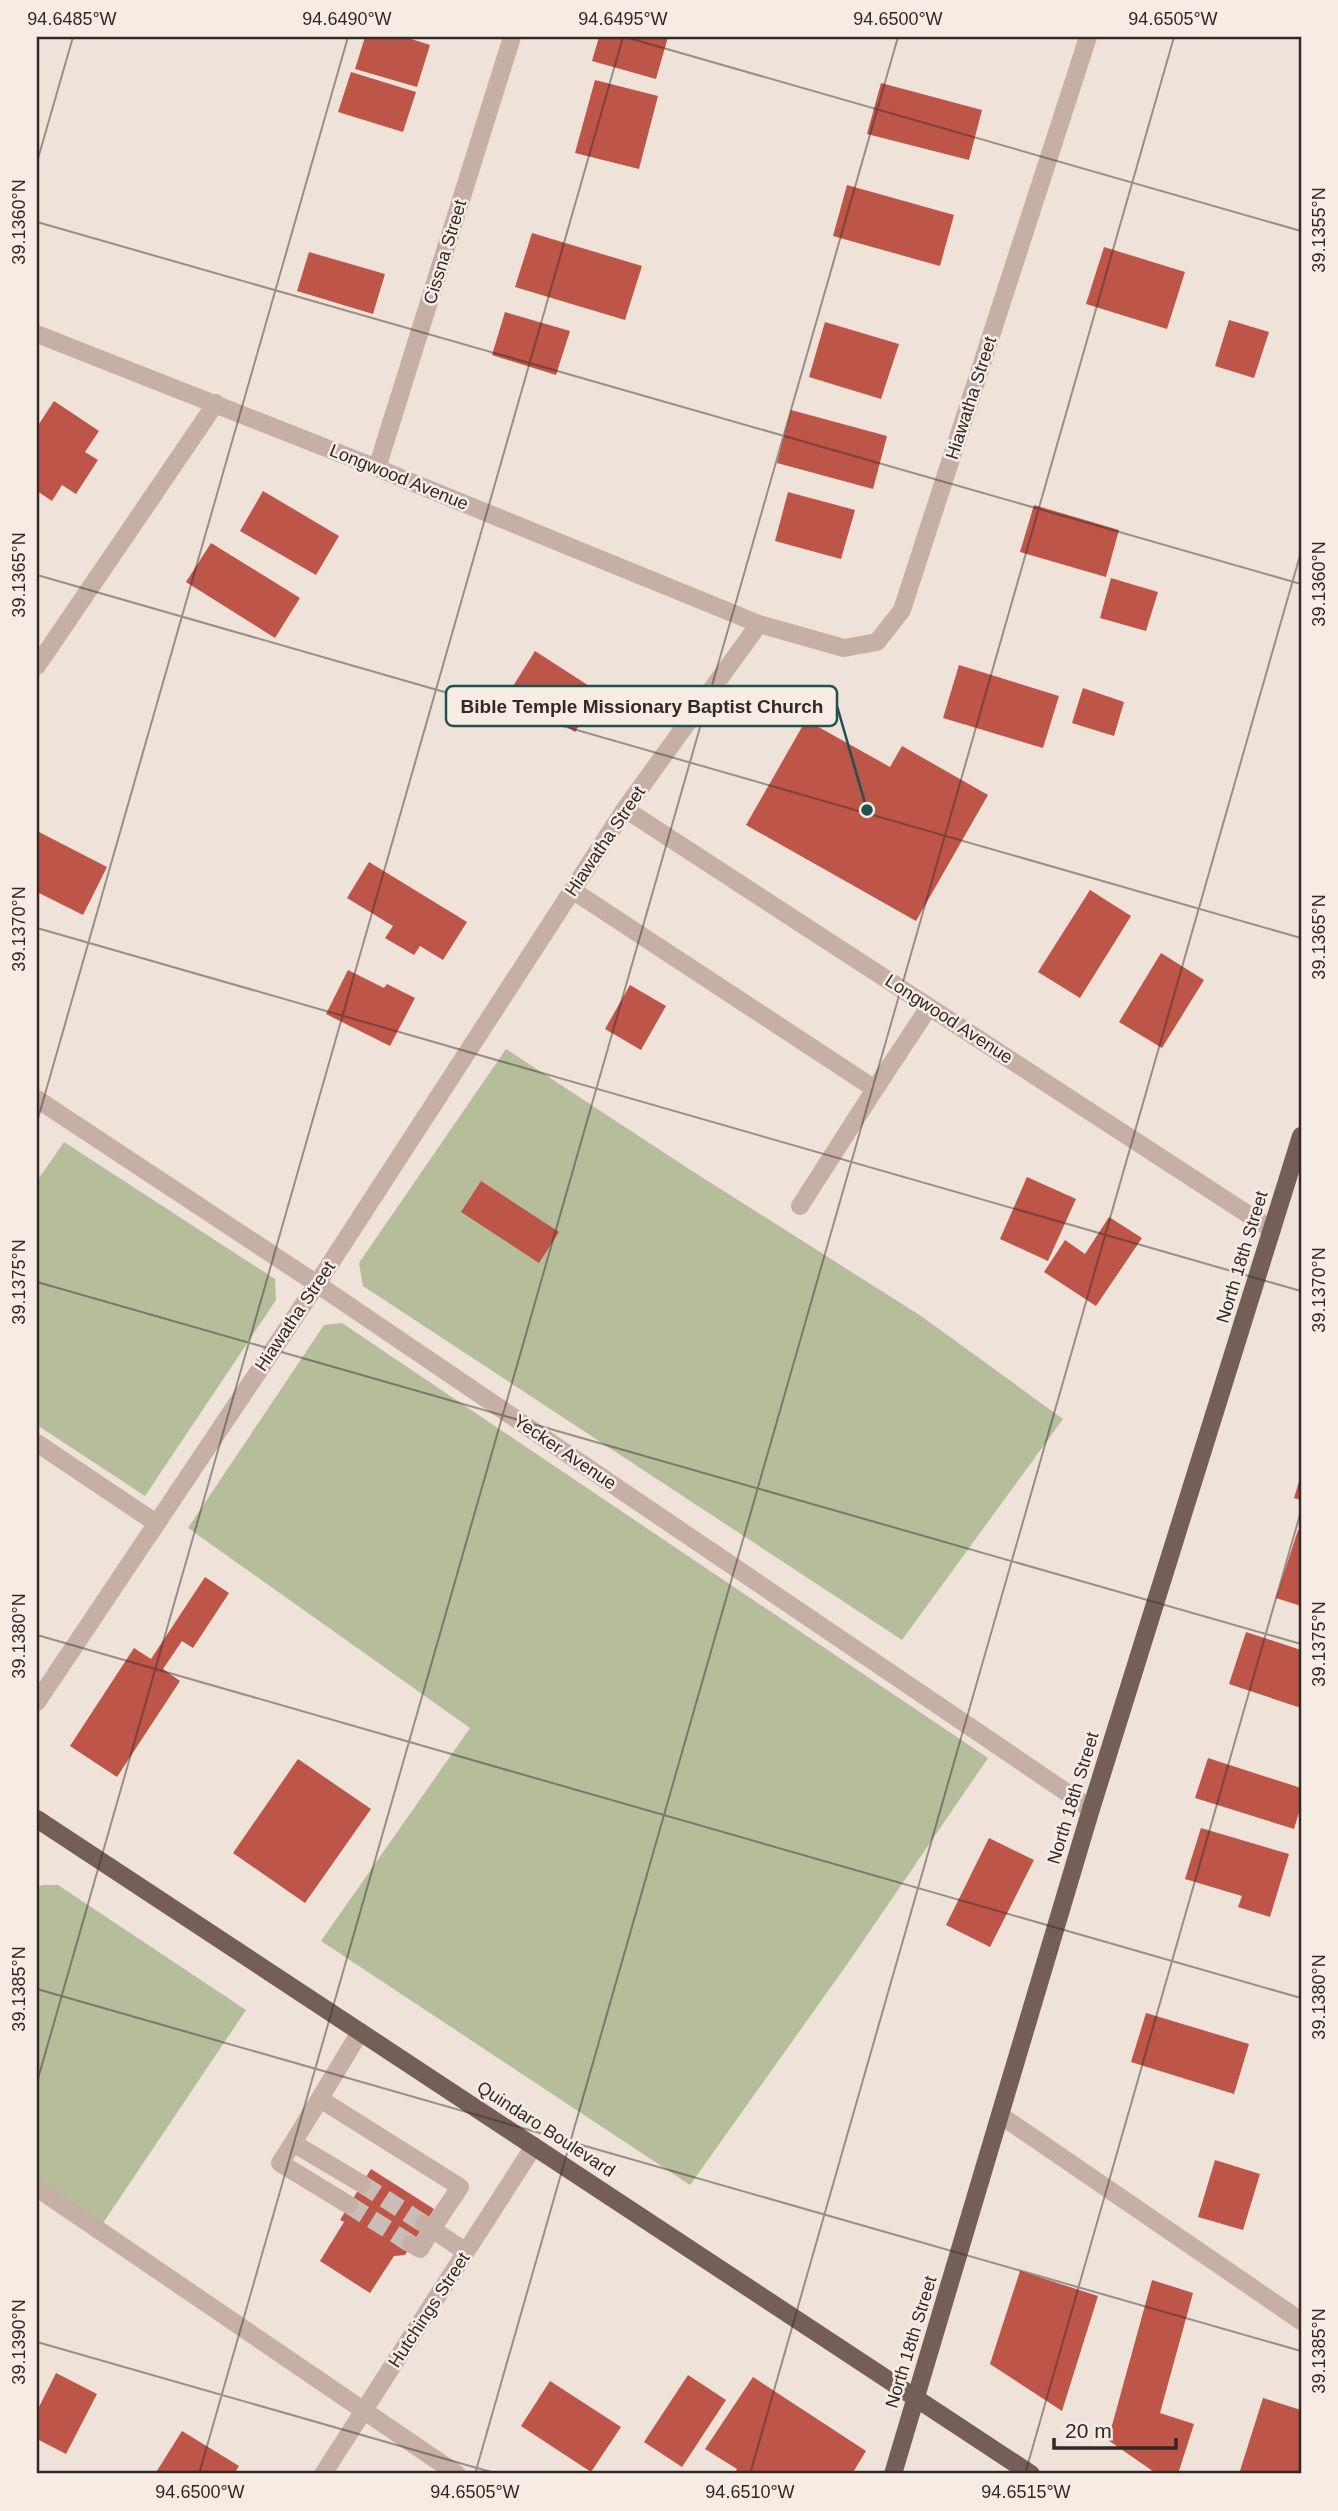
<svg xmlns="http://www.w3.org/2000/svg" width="1338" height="2511" font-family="Helvetica,sans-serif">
	<rect width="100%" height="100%" fill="#efe2d9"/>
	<path fill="#b5bd9a" d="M 506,1049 L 689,1169 L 921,1316 L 1063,1419 L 902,1640 L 363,1286 L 359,1263 Z
		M 64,1142 L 275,1279 L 276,1300 L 145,1496 L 37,1425 L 37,1181 Z
		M 342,1323 L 988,1758 L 848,1963 L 690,2185 L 321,1941 L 470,1728 L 188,1528 L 324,1325 Z
		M 42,1885 L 58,1885 L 246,2010 L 103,2223 L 37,2178 L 37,1888 Z"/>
	<path fill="#bd5548" d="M 365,37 L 405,37 L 430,45 L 417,87 L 355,69 Z
		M 599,37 L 668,37 L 656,79 L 592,61 Z
		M 351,72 L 416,92 L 403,132 L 338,112 Z
		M 595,80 L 658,96 L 639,169 L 575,153 Z
		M 881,83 L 982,110 L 969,160 L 867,134 Z
		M 847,185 L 954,215 L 940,266 L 833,236 Z
		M 532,233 L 642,266 L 625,320 L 515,287 Z
		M 1104,247 L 1185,272 L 1167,329 L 1086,304 Z
		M 309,252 L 385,274 L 373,314 L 297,291 Z
		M 505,312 L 570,331 L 556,375 L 492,355 Z
		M 1229,320 L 1269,332 L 1254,378 L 1215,366 Z
		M 825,322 L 899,344 L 881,399 L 809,377 Z
		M 54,401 L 99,431 L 85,452 L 98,460 L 76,494 L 62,485 L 52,501 L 37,491 L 37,427 Z
		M 791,410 L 887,436 L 873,489 L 777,463 Z
		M 263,491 L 339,536 L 316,575 L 240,531 Z
		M 788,492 L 855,510 L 841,559 L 775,541 Z
		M 1034,505 L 1119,530 L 1106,577 L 1020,552 Z
		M 211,543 L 300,598 L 275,638 L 186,582 Z
		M 1111,578 L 1158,592 L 1146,631 L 1100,618 Z
		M 535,651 L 600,693 L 575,732 L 510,691 Z
		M 959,665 L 1059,696 L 1043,748 L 943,718 Z
		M 1083,688 L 1124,702 L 1114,736 L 1072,723 Z
		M 806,720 L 890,767 L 902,746 L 988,795 L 916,921 L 746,825 Z
		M 37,831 L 107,867 L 83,915 L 37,892 Z
		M 369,862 L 467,922 L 443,960 L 420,946 L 414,955 L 385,938 L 393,926 L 347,898 Z
		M 1090,890 L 1131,916 L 1080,998 L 1038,972 Z
		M 1161,953 L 1204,980 L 1162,1048 L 1119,1022 Z
		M 348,970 L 384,988 L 387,984 L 415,998 L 390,1046 L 326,1014 Z
		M 630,985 L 666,1006 L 641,1050 L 605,1029 Z
		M 1027,1177 L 1076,1199 L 1048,1261 L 1000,1239 Z
		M 481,1181 L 559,1232 L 539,1263 L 461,1212 Z
		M 1109,1217 L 1142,1238 L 1096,1306 L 1044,1272 L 1065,1240 L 1085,1254 Z
		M 1301,1475 L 1301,1500 L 1294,1498 Z
		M 1298,1530 L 1301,1531 L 1301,1606 L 1276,1598 Z
		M 205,1577 L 229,1593 L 193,1648 L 182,1641 L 163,1669 L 180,1681 L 117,1777 L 70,1746 L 134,1648 L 151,1659 Z
		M 1246,1632 L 1301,1650 L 1301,1708 L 1229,1684 Z
		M 1208,1758 L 1301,1788 L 1301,1806 L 1294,1829 L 1195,1798 Z
		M 298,1759 L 371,1809 L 305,1903 L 233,1853 Z
		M 1201,1828 L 1289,1854 L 1270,1917 L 1238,1907 L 1242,1896 L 1185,1879 Z
		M 989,1838 L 1034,1860 L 990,1947 L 946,1925 Z
		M 1146,2013 L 1249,2044 L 1234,2094 L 1131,2062 Z
		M 1215,2160 L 1260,2174 L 1243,2230 L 1198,2217 Z
		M 371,2169 L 434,2209 L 405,2255 L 394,2256 L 370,2293 L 320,2261 L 344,2222 L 340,2220 Z
		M 1020,2271 L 1098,2296 L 1062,2411 L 990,2364 Z
		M 1152,2280 L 1193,2293 L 1160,2413 L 1194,2424 L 1178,2474 L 1157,2474 L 1108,2440 Z
		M 56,2373 L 97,2394 L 66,2454 L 37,2439 L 37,2411 Z
		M 688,2375 L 726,2400 L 682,2467 L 644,2442 Z
		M 753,2377 L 866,2451 L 852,2474 L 734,2474 L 737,2469 L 705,2449 Z
		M 550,2381 L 621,2427 L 591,2472 L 521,2426 Z
		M 1263,2398 L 1301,2410 L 1301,2474 L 1239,2474 Z
		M 182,2431 L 239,2466 L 234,2474 L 155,2474 Z"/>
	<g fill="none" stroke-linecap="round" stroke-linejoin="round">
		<path stroke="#c9bdb5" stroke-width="18" stroke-dasharray="18 9" stroke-linecap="butt" d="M 362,2184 L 424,2224
			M 349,2205 L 411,2244"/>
		<path stroke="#c6b0a6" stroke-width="18" d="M 37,334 L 377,468 L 759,624 L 844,648 L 877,642 L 902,610 L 1088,37
			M 377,468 L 512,37
			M 37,666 L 216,403
			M 625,809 L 1272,1230
			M 572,890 L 875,1089 L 929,1007
			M 37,1099 L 317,1284 L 1091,1809
			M 800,1206 L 875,1089
			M 37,1443 L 156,1523
			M 37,1702 L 317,1284 L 625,809 L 759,624
			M 360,2032 L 293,2143 L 362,2184
			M 320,2099 L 460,2187 L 432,2229 L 424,2224
			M 1000,2115 L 1301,2321
			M 293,2143 L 280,2163 L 349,2205
			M 37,2188 L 457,2474
			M 411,2244 L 420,2249 L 432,2229 L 466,2252
			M 323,2474 L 534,2146"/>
		<path stroke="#735e58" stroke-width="18" d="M 37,1819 L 1031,2474
			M 893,2474 L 1091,1809 L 1301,1136"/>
	</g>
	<path fill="none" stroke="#322826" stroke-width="2" stroke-opacity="0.45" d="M 625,37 L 1301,231M 37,162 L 73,37M 37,222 L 1301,584M 37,575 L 1301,938M 37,928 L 1301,1291M 37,1122 L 348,37M 37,1282 L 1301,1644M 37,1635 L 1301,1998M 37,1989 L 1301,2351M 37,2082 L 623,37M 37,2342 L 498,2474M 199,2474 L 898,37M 475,2474 L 1174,37M 750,2474 L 1301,552M 1025,2474 L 1301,1511M 1300,2474 L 1301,2471"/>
	<g text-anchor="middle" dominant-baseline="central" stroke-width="5" stroke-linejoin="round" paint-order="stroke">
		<g font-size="18" fill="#322826" stroke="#f7ece4">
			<text transform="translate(445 252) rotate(-73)">Cissna Street</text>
			<text transform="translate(971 398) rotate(-72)">Hiawatha Street</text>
			<text transform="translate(399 477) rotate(22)">Longwood Avenue</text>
			<text transform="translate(605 841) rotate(-56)">Hiawatha Street</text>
			<text transform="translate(949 1019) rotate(33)">Longwood Avenue</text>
			<text transform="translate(1242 1257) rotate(-73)">North 18th Street</text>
			<text transform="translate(295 1316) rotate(-56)">Hiawatha Street</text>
			<text transform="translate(565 1452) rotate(34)">Yecker Avenue</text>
			<text transform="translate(1073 1798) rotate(-73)">North 18th Street</text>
			<text transform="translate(546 2129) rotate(33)">Quindaro Boulevard</text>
			<text transform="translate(429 2310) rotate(-57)">Hutchings Street</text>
			<text transform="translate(911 2342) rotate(-73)">North 18th Street</text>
		</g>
	</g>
	<path fill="none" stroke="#1f514e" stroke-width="2.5" d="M867 810L837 706"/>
	<circle fill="#1f514e" stroke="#f7ece4" stroke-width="2.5" cx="867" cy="810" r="7"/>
	<rect fill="#f7ece4" stroke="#1f514e" stroke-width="2.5" x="446" y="686" width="391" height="40" rx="7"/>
	<g font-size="19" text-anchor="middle" font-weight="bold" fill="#322826">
		<text x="642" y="713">Bible Temple Missionary Baptist Church</text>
	</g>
	<rect width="1338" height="2511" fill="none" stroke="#f7ece4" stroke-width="77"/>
	<path d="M1054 2438v10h122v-10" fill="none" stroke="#322826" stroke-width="3.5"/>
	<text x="1065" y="2438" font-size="21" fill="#322826" stroke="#f7ece4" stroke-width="5" paint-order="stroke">20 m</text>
	<rect x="38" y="38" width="1262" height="2434" fill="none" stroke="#322826" stroke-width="2.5"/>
	<g font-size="18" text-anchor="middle" fill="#322826">
		<text x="72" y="25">94.6485°W</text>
		<text x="347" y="25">94.6490°W</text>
		<text x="623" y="25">94.6495°W</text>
		<text x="898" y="25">94.6500°W</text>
		<text x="1173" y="25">94.6505°W</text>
		<text transform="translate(19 222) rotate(-90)" y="6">39.1360°N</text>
		<text transform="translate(1319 230) rotate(-90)" y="6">39.1355°N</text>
		<text transform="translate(19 575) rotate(-90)" y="6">39.1365°N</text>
		<text transform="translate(1319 584) rotate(-90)" y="6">39.1360°N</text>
		<text transform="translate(19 929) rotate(-90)" y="6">39.1370°N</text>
		<text transform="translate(1319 937) rotate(-90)" y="6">39.1365°N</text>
		<text transform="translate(19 1282) rotate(-90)" y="6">39.1375°N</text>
		<text transform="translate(1319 1290) rotate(-90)" y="6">39.1370°N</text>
		<text transform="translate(19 1636) rotate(-90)" y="6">39.1380°N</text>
		<text transform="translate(1319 1644) rotate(-90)" y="6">39.1375°N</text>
		<text transform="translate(19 1989) rotate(-90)" y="6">39.1385°N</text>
		<text transform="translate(1319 1997) rotate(-90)" y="6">39.1380°N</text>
		<text transform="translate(19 2342) rotate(-90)" y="6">39.1390°N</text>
		<text transform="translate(1319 2351) rotate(-90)" y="6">39.1385°N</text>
		<text x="200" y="2498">94.6500°W</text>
		<text x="475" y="2498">94.6505°W</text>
		<text x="750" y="2498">94.6510°W</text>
		<text x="1026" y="2498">94.6515°W</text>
	</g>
</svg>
